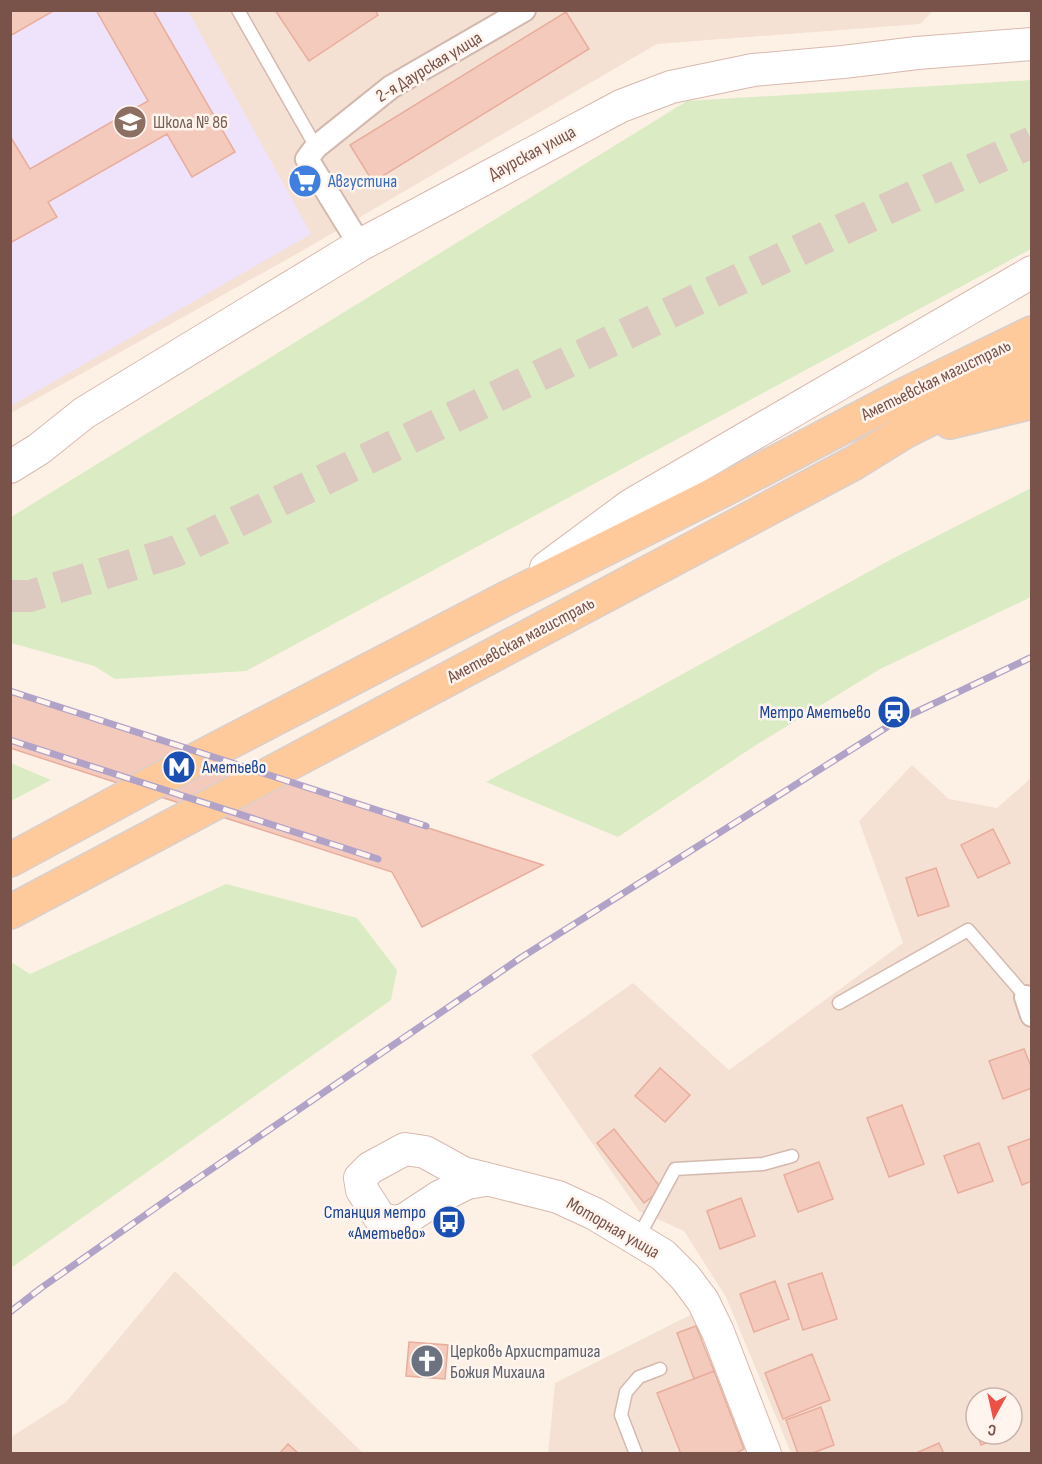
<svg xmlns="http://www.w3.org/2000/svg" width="1042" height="1464" font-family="'Sofia Sans Condensed',sans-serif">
	<rect width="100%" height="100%" fill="#fdf1e6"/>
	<path fill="#f5e1d4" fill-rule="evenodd" d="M 11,11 L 933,11 L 920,24 L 657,44 L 302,251 L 11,413 Z
		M 912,765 L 949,799 L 997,808 L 1031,778 L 1031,1453 L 791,1453 L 726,1297 L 684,1231 L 639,1211 L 531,1055 L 633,983 L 729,1070 L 903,943 L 859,821 ZM 976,1398 L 1012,1398 L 1012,1434 L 976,1434 Z
		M 175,1271 L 363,1453 L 11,1454 L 11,1437 L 66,1402 Z
		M 692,1314 L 746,1453 L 548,1454 L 555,1383 Z"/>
	<path fill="#eee3fa" d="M 11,11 L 188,11 L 311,234 L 11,406 Z"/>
	<path fill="#dbecc4" d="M 1031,80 L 1031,249 L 246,671 L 115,679 L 94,666 L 11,643 L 11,517 L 687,101 Z
		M 1031,488 L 1031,597 L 880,669 L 753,747 L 618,837 L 486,782 L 890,560 Z
		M 11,763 L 51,780 L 11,801 Z
		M 226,884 L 357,918 L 397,970 L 391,1000 L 11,1268 L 11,962 L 30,974 Z"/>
	<path fill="#f4cabd" stroke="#e8ad9c" stroke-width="1.5" d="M 10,10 L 55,10 L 10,36 Z
		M 96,10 L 153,10 L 235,152 L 192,177 L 167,134 L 48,202 L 57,217 L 10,243 L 10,136 L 30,169 L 148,101 Z
		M 275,10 L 375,10 L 378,15 L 309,61 Z
		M 566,12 L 589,49 L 373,182 L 350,145 Z
		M 10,693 L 543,865 L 422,927 L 392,872 L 10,748 Z
		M 993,829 L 1010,863 L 978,878 L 961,845 Z
		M 936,868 L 949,906 L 918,916 L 906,878 Z
		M 1024,1049 L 1032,1069 L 1032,1088 L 1003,1099 L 989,1061 Z
		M 660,1068 L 690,1095 L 665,1122 L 635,1096 Z
		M 902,1105 L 924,1164 L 889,1177 L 867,1118 Z
		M 614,1129 L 662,1189 L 644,1203 L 597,1143 Z
		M 1032,1138 L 1032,1181 L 1022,1185 L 1008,1147 Z
		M 979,1143 L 993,1181 L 958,1193 L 944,1156 Z
		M 819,1162 L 833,1199 L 798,1212 L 784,1175 Z
		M 741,1198 L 755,1236 L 720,1249 L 707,1211 Z
		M 822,1273 L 837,1319 L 803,1330 L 788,1284 Z
		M 775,1281 L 789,1319 L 754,1332 L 740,1294 Z
		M 696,1326 L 714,1371 L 694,1379 L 677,1333 Z
		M 409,1342 L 448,1345 L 445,1379 L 406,1376 Z
		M 812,1354 L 830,1400 L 783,1419 L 765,1373 Z
		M 714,1371 L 744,1449 L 734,1454 L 681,1454 L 657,1393 Z
		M 976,1405 L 976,1432 L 967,1408 Z
		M 821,1407 L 834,1445 L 810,1454 L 798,1454 L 786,1420 Z
		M 977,1434 L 1011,1434 L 981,1445 Z
		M 939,1443 L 944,1454 L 914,1454 Z
		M 288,1444 L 299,1454 L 279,1454 Z"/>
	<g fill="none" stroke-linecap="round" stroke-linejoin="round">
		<path stroke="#dcc9bf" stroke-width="32" stroke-dasharray="32 16" stroke-linecap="butt" d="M 10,596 L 30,596 L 174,552 L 845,228 L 1032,142"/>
		<defs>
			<path id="lane" d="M 238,10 L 316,147
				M 839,1003 L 968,930 L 1026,997
				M 638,1238 L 675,1169 L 763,1164 L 792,1156
				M 636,1454 L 621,1415 L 626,1392 L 639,1377 L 660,1369"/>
			<path id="street" d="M 360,245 L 307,159 L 316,147 L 391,87 L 524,10
				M 1026,997 L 1032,1015"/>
			<path id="secondary" d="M 10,467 L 39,449 L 84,413 L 360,245 L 621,106 L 671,87 L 753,70 L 843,62 L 917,53 L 1032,44
				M 546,568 L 631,505 L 1032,272
				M 485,1180 L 467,1183 L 439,1197 L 404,1220 L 393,1222 L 380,1218 L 362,1190 L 360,1178 L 370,1168 L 405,1149 L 425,1152 L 463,1173 L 558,1197 L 595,1214 L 663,1255 L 685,1277 L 703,1301 L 718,1332 L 765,1454"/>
			<path id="primary" d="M 950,422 L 1032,402
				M 10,860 L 201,757 L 509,597 L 727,488 L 900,397 L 1032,333
				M 10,912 L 854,463 L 904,432 L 1032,368"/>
		</defs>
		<use href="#lane" stroke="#d3b9ae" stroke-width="15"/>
		<use href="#street" stroke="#d3b9ae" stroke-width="26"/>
		<use href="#secondary" stroke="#d8b9ae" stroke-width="34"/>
		<use href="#primary" stroke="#d9cfcc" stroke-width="36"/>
		<use href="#lane" stroke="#fff" stroke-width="12"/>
		<use href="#street" stroke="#fff" stroke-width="22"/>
		<use href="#secondary" stroke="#fff" stroke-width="32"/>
		<use href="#primary" stroke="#feca9c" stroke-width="33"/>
		<defs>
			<path id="rail" d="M 10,691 L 426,826
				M 10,740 L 378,859
				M 10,1312 L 41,1288 L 178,1192 L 522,957 L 895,722 L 1032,657"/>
		</defs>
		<use href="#rail" stroke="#b1a3c8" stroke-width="7"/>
		<use href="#rail" stroke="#fff5ee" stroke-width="4.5" stroke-dasharray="14" stroke-linecap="butt"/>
	</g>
	<defs>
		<symbol id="school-disc" viewBox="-11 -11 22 22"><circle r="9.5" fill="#8d6e63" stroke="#fff5ee"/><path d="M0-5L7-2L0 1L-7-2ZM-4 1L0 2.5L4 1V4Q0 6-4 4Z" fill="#fff"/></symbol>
		<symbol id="supermarket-disc" viewBox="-11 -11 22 22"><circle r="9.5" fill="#3f7fe0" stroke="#fff5ee"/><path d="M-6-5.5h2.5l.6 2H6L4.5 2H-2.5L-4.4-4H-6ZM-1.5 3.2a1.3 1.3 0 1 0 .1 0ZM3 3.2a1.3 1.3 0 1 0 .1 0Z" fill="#fff"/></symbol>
		<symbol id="station-disc" viewBox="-11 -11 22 22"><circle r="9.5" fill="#1a4fb4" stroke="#fff5ee"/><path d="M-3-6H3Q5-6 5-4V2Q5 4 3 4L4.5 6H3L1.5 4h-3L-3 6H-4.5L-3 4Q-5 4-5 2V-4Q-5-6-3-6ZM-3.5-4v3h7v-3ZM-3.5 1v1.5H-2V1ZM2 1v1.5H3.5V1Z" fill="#fff"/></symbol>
		<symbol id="metro-disc" viewBox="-11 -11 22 22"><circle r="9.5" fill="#1a4fb4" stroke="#fff5ee"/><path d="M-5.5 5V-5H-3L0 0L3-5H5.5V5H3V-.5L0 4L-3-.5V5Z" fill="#fff"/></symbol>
		<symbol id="bus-disc" viewBox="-11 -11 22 22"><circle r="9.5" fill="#1a4fb4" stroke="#fff5ee"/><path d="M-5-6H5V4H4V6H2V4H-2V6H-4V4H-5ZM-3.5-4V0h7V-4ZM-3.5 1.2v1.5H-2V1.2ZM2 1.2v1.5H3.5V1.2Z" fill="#fff"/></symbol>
		<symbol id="church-disc" viewBox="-11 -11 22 22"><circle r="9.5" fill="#6b7280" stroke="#fff5ee"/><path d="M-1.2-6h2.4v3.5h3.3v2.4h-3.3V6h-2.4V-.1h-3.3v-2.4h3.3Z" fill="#fff"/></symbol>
	</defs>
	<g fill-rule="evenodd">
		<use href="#school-disc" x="111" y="103" width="38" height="38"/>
		<use href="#supermarket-disc" x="286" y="162" width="38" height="38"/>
		<use href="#station-disc" x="875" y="693" width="38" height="38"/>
		<use href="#metro-disc" x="160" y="748" width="38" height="38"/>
		<use href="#bus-disc" x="430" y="1203" width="38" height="38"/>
		<use href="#church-disc" x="408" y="1342" width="38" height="38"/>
	</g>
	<g text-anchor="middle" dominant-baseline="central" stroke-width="5" stroke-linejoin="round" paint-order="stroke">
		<g font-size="18" fill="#795249" stroke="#fff5ee">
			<text transform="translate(429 67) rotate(-31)">2-я Даурская улица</text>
			<text transform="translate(532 153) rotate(-28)">Даурская улица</text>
			<text transform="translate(936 380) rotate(-26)">Аметьевская магистраль</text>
			<text transform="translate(521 640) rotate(-28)">Аметьевская магистраль</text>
			<text transform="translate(613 1228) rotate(30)">Моторная улица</text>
		</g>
		<g font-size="18" fill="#785e54" stroke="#fff5ee" text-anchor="start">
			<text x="153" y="122">Школа № 86</text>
		</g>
		<g font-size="18" fill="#366cbe" stroke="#fff5ee" text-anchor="start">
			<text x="328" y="181">Августина</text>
		</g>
		<g font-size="18" fill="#164399" stroke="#fff5ee" text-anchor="end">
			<text x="871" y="712">Метро Аметьево</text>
			<text x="202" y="767" text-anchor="start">Аметьево</text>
			<text x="426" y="1212">Станция метро<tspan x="426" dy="21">«Аметьево»</tspan></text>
		</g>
		<g font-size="18" fill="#5b616d" stroke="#fff5ee" text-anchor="start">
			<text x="450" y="1351">Церковь Архистратига<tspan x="450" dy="21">Божия Михаила</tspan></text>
		</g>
	</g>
	<rect width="1042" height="1464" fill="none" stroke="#795249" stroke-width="24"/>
	<g transform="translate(994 1416) rotate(188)"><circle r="28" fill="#fff5ee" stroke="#c9b4ac" stroke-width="1.5"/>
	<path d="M0-4.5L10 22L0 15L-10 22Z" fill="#ec5146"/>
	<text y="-9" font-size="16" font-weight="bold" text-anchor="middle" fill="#795249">С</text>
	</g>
</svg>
